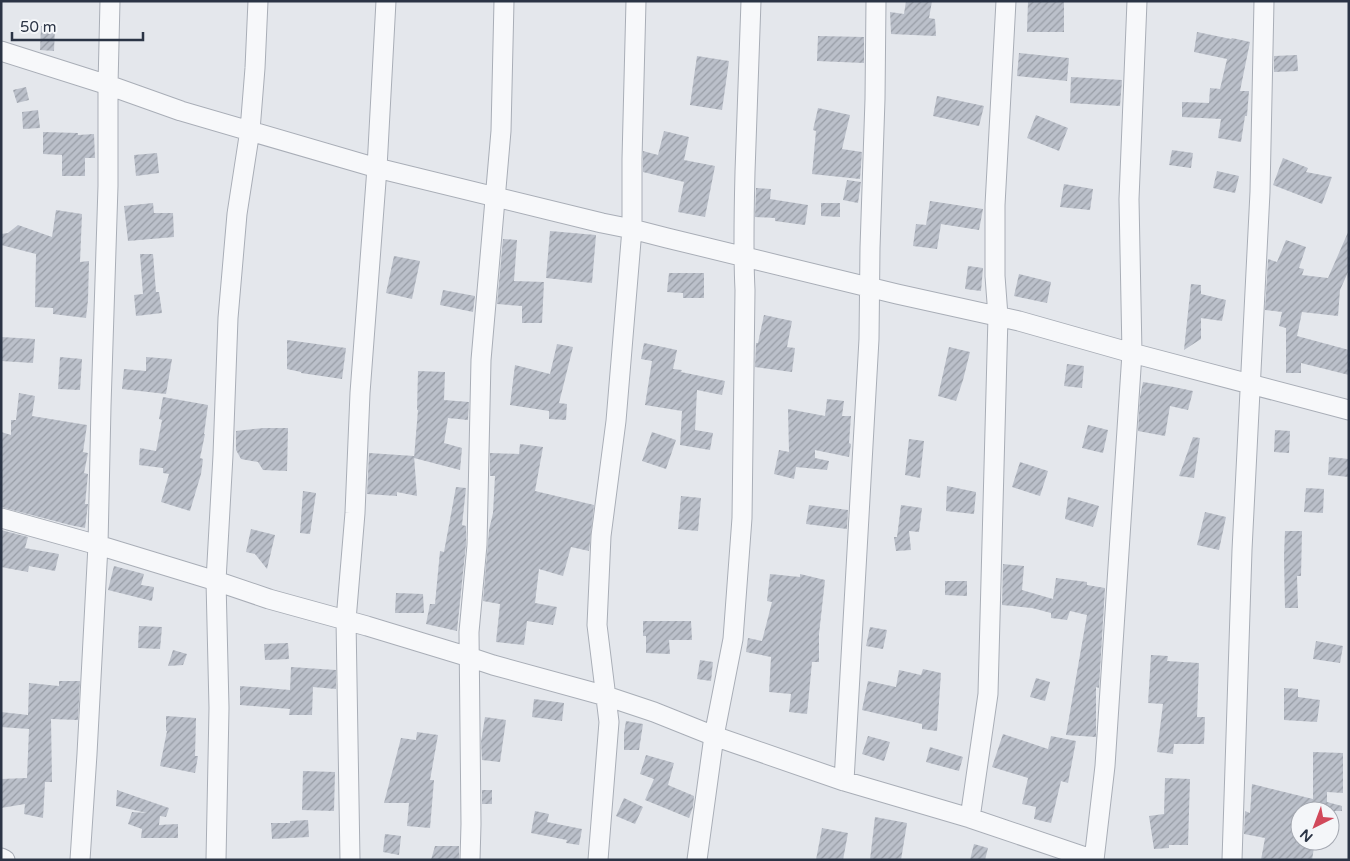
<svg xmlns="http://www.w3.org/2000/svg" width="1350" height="861" font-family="'Varela Round',sans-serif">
	<defs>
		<pattern id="building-hatch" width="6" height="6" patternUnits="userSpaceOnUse" patternTransform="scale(1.25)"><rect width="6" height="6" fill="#bbc0ca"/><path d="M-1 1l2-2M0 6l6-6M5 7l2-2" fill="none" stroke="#989da6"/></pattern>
	</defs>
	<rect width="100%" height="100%" fill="#e4e7ec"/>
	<path fill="url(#building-hatch)" d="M 906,1 L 932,1 L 929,18 L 935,19 L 936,36 L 891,34 L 890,12 L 904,14 Z
		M 1028,1 L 1064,2 L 1064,32 L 1027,32 Z
		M 41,26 L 55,27 L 54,51 L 40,50 Z
		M 1197,32 L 1231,39 L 1232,38 L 1250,42 L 1240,91 L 1249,91 L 1247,116 L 1245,116 L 1241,142 L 1218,138 L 1221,119 L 1182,117 L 1182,102 L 1209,103 L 1210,88 L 1220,89 L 1227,59 L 1194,52 Z
		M 818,36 L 864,37 L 864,63 L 817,61 Z
		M 1019,53 L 1069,58 L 1067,81 L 1017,76 Z
		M 1297,55 L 1298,71 L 1274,72 L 1274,56 Z
		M 697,56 L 729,61 L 722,110 L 690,105 Z
		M 1071,77 L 1122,80 L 1120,106 L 1070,103 Z
		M 26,87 L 29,100 L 17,103 L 13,90 Z
		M 937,96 L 984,106 L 979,126 L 933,116 Z
		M 818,108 L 850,115 L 842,149 L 862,152 L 860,179 L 812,174 L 816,131 L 813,130 Z
		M 38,110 L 40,128 L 23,129 L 22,112 Z
		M 1036,115 L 1068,128 L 1059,151 L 1027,138 Z
		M 664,131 L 689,137 L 684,160 L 715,166 L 705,217 L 678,212 L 684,182 L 643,172 L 643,151 L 658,155 Z
		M 43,132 L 78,133 L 78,135 L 94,134 L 95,158 L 85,158 L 85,176 L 62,176 L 62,155 L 43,154 Z
		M 1172,150 L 1193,153 L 1191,168 L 1169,165 Z
		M 157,153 L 159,173 L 136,176 L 134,155 Z
		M 1283,158 L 1308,168 L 1306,172 L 1332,177 L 1322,204 L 1273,185 Z
		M 1217,171 L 1239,176 L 1235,193 L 1213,188 Z
		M 847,180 L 861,182 L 858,203 L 843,200 Z
		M 1064,184 L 1093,189 L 1090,210 L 1060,207 Z
		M 756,188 L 771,189 L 770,199 L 808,205 L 805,225 L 775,221 L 775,218 L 755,217 Z
		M 930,201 L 983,209 L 979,230 L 941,224 L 937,249 L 913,246 L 916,224 L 926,225 Z
		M 153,203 L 154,213 L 173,213 L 174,237 L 128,241 L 124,206 Z
		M 821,203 L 840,203 L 840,217 L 821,216 Z
		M 56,210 L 82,214 L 80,262 L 89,261 L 88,300 L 86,318 L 53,314 L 53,308 L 35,307 L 36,254 L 1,245 L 1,234 L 8,233 L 18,225 L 52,237 Z
		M 1349,230 L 1349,270 L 1340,290 L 1338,316 L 1302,312 L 1297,336 L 1349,350 L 1349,375 L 1301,363 L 1301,373 L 1286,373 L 1286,328 L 1279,326 L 1282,312 L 1265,310 L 1268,259 L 1277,262 L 1286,240 L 1306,247 L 1299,268 L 1304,269 L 1302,275 L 1328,278 Z
		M 550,231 L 596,235 L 592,283 L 546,278 Z
		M 503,239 L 517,240 L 514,281 L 544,282 L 542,323 L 522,323 L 522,306 L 497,304 Z
		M 140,254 L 153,254 L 156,292 L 159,292 L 162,313 L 136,316 L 134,295 L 143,294 Z
		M 394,256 L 420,261 L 412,299 L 386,293 Z
		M 968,266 L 983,268 L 981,291 L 965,289 Z
		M 669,273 L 704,273 L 704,298 L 683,298 L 683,293 L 667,292 Z
		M 1019,274 L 1051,282 L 1047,303 L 1014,296 Z
		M 1191,284 L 1201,285 L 1201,294 L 1226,300 L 1222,321 L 1201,318 L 1201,339 L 1184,350 Z
		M 443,290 L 475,296 L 473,312 L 440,305 Z
		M 764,315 L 792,321 L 787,347 L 795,348 L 792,372 L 755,367 L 756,343 L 758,343 Z
		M 1,337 L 35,339 L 33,363 L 1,361 Z
		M 287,340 L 346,348 L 342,379 L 301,373 L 301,372 L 287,369 Z
		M 644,343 L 677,350 L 673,369 L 682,370 L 681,372 L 725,381 L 722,395 L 697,390 L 695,430 L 713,433 L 710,450 L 680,445 L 682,411 L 645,405 L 652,361 L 641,359 Z
		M 557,344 L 573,347 L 559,403 L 567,404 L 566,420 L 549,419 L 549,411 L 510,405 L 515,365 L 550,374 Z
		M 949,347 L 970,352 L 963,380 L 956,401 L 938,396 Z
		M 60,357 L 82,359 L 80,390 L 58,389 Z
		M 146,357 L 172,359 L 166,394 L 122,389 L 124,369 L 146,371 Z
		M 1067,364 L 1084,366 L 1082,388 L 1064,386 Z
		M 418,371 L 445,372 L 444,400 L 469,402 L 468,420 L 448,418 L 444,443 L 462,448 L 460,470 L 414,458 L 418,410 L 417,410 Z
		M 1143,382 L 1174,387 L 1193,391 L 1188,410 L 1170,406 L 1165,436 L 1138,431 L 1140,397 Z
		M 19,393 L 35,396 L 32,416 L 87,425 L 83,452 L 88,453 L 84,473 L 88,474 L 85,504 L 88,504 L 85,528 L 70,525 L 1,507 L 1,432 L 11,435 L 11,420 L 16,420 Z
		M 163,397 L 208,405 L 204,434 L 205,434 L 200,458 L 203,459 L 201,474 L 190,511 L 161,502 L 169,474 L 163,473 L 163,468 L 139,465 L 140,448 L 156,451 L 162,420 L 159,419 Z
		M 827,399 L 844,401 L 842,416 L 851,416 L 849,443 L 851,444 L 849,457 L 815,450 L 815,458 L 829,461 L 827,470 L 796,467 L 794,479 L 774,474 L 779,450 L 789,452 L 788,409 L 825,416 Z
		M 1088,425 L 1108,430 L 1103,453 L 1082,448 Z
		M 264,428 L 288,428 L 287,471 L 263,470 L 258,462 L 241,459 L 236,450 L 236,431 Z
		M 1275,430 L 1290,431 L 1289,453 L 1274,452 Z
		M 652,432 L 676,440 L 666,469 L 642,461 Z
		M 1193,437 L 1200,438 L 1194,478 L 1179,476 Z
		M 909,439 L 924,441 L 920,478 L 905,475 Z
		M 520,444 L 543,447 L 535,491 L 594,505 L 589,551 L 571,547 L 563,576 L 539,569 L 535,603 L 557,607 L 553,625 L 527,621 L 524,645 L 496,642 L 500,604 L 483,601 L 489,530 L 493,513 L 495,476 L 490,476 L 490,453 L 519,454 Z
		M 369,453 L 414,456 L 417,496 L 397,492 L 397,496 L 367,494 Z
		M 1329,457 L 1349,459 L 1349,477 L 1328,475 Z
		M 1020,462 L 1048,471 L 1040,496 L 1012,487 Z
		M 947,486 L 976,492 L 974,514 L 946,511 Z
		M 456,487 L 466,488 L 462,525 L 466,526 L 466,544 L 457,631 L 426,624 L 430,604 L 435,604 L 440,551 L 444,552 Z
		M 1306,488 L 1324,489 L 1323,513 L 1304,512 Z
		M 303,491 L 316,493 L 310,534 L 300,533 Z
		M 681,496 L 701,498 L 698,531 L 678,529 Z
		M 1068,497 L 1099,506 L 1093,527 L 1065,519 Z
		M 809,505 L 848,510 L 847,529 L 806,524 Z
		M 901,505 L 922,508 L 919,532 L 909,531 L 911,550 L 896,551 L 894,537 L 897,537 Z
		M 1205,512 L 1226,517 L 1219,550 L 1197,545 Z
		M 251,529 L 275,535 L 267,569 L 255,554 L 246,552 Z
		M 1,530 L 28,537 L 25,548 L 59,554 L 55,571 L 29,566 L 28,572 L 1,567 Z
		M 1285,531 L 1302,531 L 1301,576 L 1297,576 L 1298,608 L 1285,608 L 1284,556 Z
		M 1003,564 L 1024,566 L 1022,590 L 1053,599 L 1056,578 L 1087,582 L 1087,585 L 1105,588 L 1099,688 L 1096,687 L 1096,737 L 1066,735 L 1087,615 L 1070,611 L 1067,620 L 1051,618 L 1051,613 L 1032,608 L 1002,605 Z
		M 114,566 L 144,574 L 141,585 L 154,587 L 152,601 L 108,590 Z
		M 770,574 L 800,577 L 800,574 L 825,580 L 819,634 L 819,662 L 812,662 L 807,714 L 789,712 L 791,694 L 769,692 L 771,657 L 746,652 L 748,638 L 762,641 L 772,602 L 767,601 Z
		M 945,581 L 967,581 L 967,596 L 945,595 Z
		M 396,593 L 423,594 L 424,613 L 395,613 Z
		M 643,621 L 691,621 L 692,640 L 669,640 L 670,654 L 646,653 L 646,636 L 643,636 Z
		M 139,626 L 162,627 L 160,649 L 138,648 Z
		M 870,627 L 887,630 L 883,649 L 866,646 Z
		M 1316,641 L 1343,646 L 1340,663 L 1313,659 Z
		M 288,643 L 289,659 L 265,660 L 264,644 Z
		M 173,650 L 187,654 L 183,665 L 168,666 Z
		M 1151,655 L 1168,656 L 1167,661 L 1199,663 L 1197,717 L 1205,717 L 1204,744 L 1174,744 L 1173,754 L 1157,752 L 1163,704 L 1148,703 Z
		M 700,660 L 713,662 L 711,681 L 697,679 Z
		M 291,667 L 336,670 L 336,689 L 313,687 L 312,715 L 289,715 L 290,709 L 240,705 L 240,686 L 290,690 Z
		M 923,669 L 941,673 L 937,731 L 922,729 L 922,724 L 862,710 L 868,681 L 896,687 L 899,670 L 921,675 Z
		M 1036,678 L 1050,682 L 1045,701 L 1030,697 Z
		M 59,681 L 80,681 L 78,720 L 51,719 L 52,782 L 45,782 L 43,818 L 24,814 L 25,804 L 1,808 L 1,779 L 27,778 L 29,729 L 1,727 L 1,712 L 28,715 L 29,683 L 59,686 Z
		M 1284,688 L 1298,689 L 1298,697 L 1320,700 L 1317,722 L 1284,720 Z
		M 534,699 L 564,703 L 562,721 L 532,717 Z
		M 166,716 L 196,718 L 195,756 L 198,756 L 195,773 L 160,766 L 167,731 L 166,731 Z
		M 485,717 L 506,720 L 500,762 L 482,760 L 481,742 Z
		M 626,721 L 643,724 L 639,750 L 624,750 L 624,733 Z
		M 417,732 L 438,735 L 430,780 L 434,780 L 430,828 L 407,826 L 409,803 L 384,803 L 401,738 L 416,740 Z
		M 1003,734 L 1048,749 L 1051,736 L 1076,741 L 1068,783 L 1061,781 L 1051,823 L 1034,819 L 1036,807 L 1022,804 L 1028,778 L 992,767 Z
		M 868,736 L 890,742 L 884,761 L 862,754 Z
		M 930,747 L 963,757 L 959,771 L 926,762 Z
		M 1313,752 L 1343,753 L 1343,793 L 1327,792 L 1327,802 L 1342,806 L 1342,811 L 1296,811 L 1297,841 L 1315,841 L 1312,860 L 1261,860 L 1265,838 L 1244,834 L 1245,811 L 1250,813 L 1252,784 L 1313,799 Z
		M 646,755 L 674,763 L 668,785 L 694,796 L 693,807 L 689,818 L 645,800 L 654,779 L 640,774 Z
		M 303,771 L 335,772 L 334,811 L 302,810 Z
		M 1165,778 L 1190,779 L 1188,845 L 1169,845 L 1169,848 L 1154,849 L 1149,816 L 1164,814 Z
		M 117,790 L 169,808 L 166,817 L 160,816 L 159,825 L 178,824 L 178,838 L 141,838 L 142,829 L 128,824 L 132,812 L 147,813 L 116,806 Z
		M 482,790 L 492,790 L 492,804 L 482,804 Z
		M 624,798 L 643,807 L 635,824 L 616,816 Z
		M 535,811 L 549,814 L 547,822 L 582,829 L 579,845 L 566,843 L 567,840 L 531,833 Z
		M 875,817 L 907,823 L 901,860 L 870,860 Z
		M 308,820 L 309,837 L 272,839 L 271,823 L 290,823 L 290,821 Z
		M 822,828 L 848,833 L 843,860 L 816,860 Z
		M 385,834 L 401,836 L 399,855 L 383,852 Z
		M 974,844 L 988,848 L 985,860 L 970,860 Z
		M 435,846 L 459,846 L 459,860 L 431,860 Z"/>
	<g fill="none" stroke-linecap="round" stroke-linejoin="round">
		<defs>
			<path id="street" d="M 1,51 L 108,85 L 181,111 L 377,168 L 602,223 L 632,229 L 667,238 L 897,294 L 1019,321 L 1132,353 L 1349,410
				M 1,518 L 98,545 L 216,581 L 269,599 L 367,626 L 469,657 L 493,665 L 606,696 L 654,712 L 714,736 L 844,781 L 970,818 L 1094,860 L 1105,766 L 1132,353 L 1129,199 L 1137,1
				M 844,781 L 869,339 L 870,248 L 875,99 L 876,1
				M 970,818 L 988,694 L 998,316 L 995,276 L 995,205 L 1006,1
				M 1,858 L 5,860
				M 80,860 L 87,754 L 98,545 L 101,406 L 108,186 L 108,85 L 110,1
				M 216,860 L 219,708 L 216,581 L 223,455 L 228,318 L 237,214 L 250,130 L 255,68 L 258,1
				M 350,860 L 346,620 L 355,513 L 360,393 L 377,168 L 386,1
				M 470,860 L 471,824 L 469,632 L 477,545 L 481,360 L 501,131 L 504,1
				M 598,860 L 609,722 L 597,625 L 601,536 L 616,421 L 632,229 L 632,159 L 636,1
				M 697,860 L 714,736 L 733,639 L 742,518 L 745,290 C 743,251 744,212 745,172 C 747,115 749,58 751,1
				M 1232,860 L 1242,550 L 1260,192 L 1264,1"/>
		</defs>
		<use href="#street" stroke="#a9aeb7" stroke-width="21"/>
		<use href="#street" stroke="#f7f8fa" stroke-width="19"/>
	</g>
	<rect width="1350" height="861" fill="none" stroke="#2b3445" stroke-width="5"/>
	<g transform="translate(1315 826) rotate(222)"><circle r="24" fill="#f4f6f9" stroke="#a4a8b1"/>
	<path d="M0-4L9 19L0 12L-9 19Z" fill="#d1495b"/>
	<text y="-8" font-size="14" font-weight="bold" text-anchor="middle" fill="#2b3445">N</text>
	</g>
	<path d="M12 32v8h131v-8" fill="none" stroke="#2b3445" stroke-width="2.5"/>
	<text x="20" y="32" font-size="15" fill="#2b3445" stroke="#f4f6f9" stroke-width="4" paint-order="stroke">50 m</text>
</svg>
